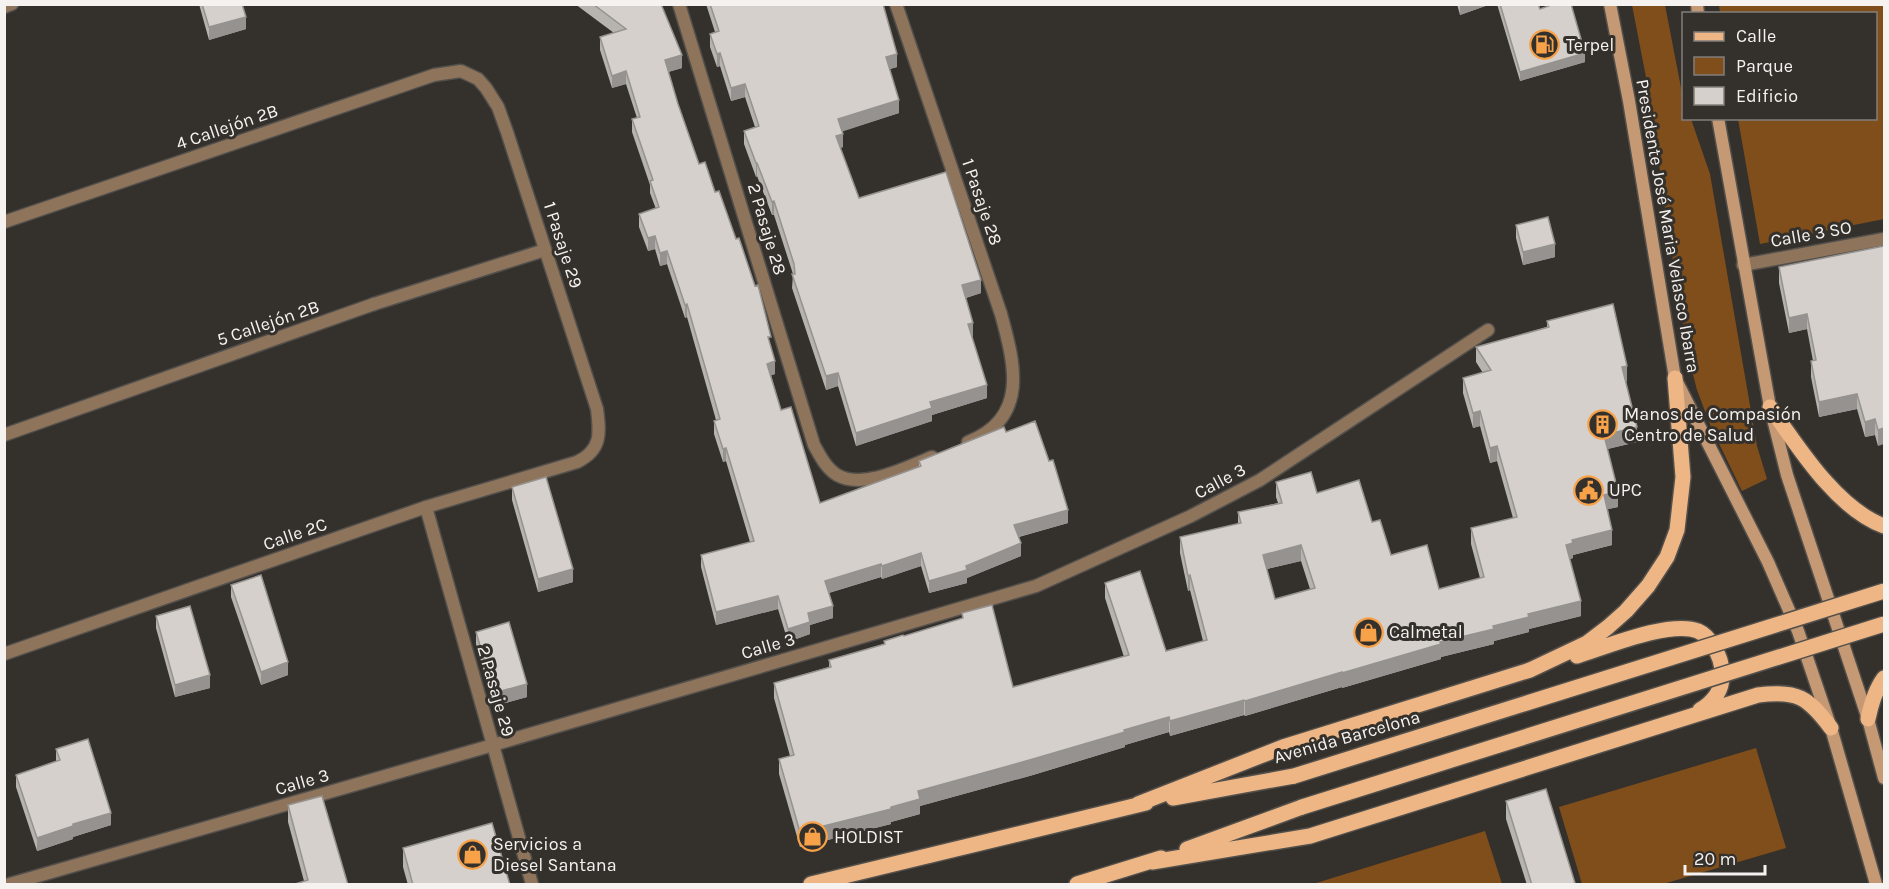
<svg xmlns="http://www.w3.org/2000/svg" width="1889" height="889" font-family="Karla,sans-serif">
	<rect width="100%" height="100%" fill="#34312d"/>
	<path fill="#804e1a" d="M 1632,5 L 1665,5 L 1683,98 L 1684,118 L 1691,119 L 1710,174 L 1757,446 L 1767,479 L 1742,491 L 1711,427 L 1697,390 L 1687,351 L 1664,203 L 1652,108 Z
		M 1719,5 L 1884,5 L 1884,219 L 1760,244 L 1738,119 L 1876,118 L 1876,14 L 1720,13 Z
		M 1756,748 L 1786,848 L 1663,884 L 1582,884 L 1559,807 Z
		M 1485,831 L 1502,884 L 1313,884 Z"/>
	<g fill="none" stroke-linecap="round" stroke-linejoin="round">
		<defs>
			<path id="pedestrian" d="M 374,304 L 545,250
				M 426,507 L 493,745"/>
			<path id="minor" d="M 679,4 L 814,445 C 820,456 826,468 837,475 C 864,490 907,467 932,457
				M 896,4 L 1001,314 C 1015,365 1029,418 968,442
				M 4,7 L 12,4
				M 4,222 L 434,75 L 461,71 L 478,79 L 486,88 L 498,107 L 507,132 L 597,409 C 600,433 602,450 577,462 L 426,507 L 4,654
				M 1743,265 L 1884,239
				M 4,435 L 374,304
				M 493,745 L 532,884
				M 10,884 L 493,745 L 1036,586 L 1191,516 L 1260,480 L 1488,330"/>
			<path id="secondary" d="M 1610,4 L 1629,101 L 1675,378 L 1768,562 L 1798,631 L 1831,728 L 1876,884
				M 1697,4 L 1698,14
				M 1718,118 L 1770,407 L 1787,475 L 1868,719 L 1884,778"/>
			<path id="primary" d="M 1770,407 C 1798,447 1837,509 1884,526
				M 1577,656 C 1606,647 1670,620 1698,631 C 1705,634 1710,640 1714,647 C 1719,655 1722,663 1722,673 C 1723,689 1715,701 1700,710
				M 1868,719 C 1871,704 1875,690 1884,678
				M 1173,798 L 1294,776
				M 1138,804 L 1283,747 L 1530,670 L 1587,643 L 1608,627 L 1626,611 L 1648,586 L 1667,557 L 1677,530 L 1683,477 L 1675,378
				M 1187,849 L 1302,807
				M 1152,862 L 1310,836 L 1758,695 C 1797,690 1808,697 1831,728
				M 811,884 L 1146,803
				M 1077,884 L 1161,858"/>
		</defs>
		<use href="#pedestrian" stroke="#53504c" stroke-width="15"/>
		<use href="#minor" stroke="#53504c" stroke-width="15"/>
		<use href="#secondary" stroke="#53504c" stroke-width="15"/>
		<use href="#primary" stroke="#53504c" stroke-width="18"/>
		<use href="#pedestrian" stroke="#8f745c" stroke-width="12"/>
		<use href="#minor" stroke="#8f745c" stroke-width="12"/>
		<use href="#secondary" stroke="#c59973" stroke-width="12"/>
		<use href="#primary" stroke="#eeb684" stroke-width="15"/>
		<defs>
			<path id="primary-bridge" d="M 1294,776 L 1884,591
				M 1302,807 L 1884,624"/>
		</defs>
		<use href="#primary-bridge" stroke="#53504c" stroke-width="18" stroke-linecap="butt"/>
		<use href="#primary-bridge" stroke="#eeb684" stroke-width="15"/>
	</g>
	<path fill="#b7b3af" fill-rule="evenodd" d="M 199,4 L 242,4 L 246,29 L 209,40 Z
		M 575,4 L 661,4 L 682,68 L 668,72 L 678,104 L 699,164 L 715,192 L 771,347 L 775,374 L 771,375 L 781,410 L 820,503 L 919,467 L 919,461 L 1006,432 L 1068,523 L 1019,537 L 1021,556 L 967,578 L 967,583 L 929,593 L 921,566 L 882,579 L 881,577 L 829,593 L 833,618 L 810,625 L 810,634 L 788,642 L 778,609 L 716,625 L 701,567 L 701,555 L 750,542 L 726,461 L 723,462 L 714,434 L 714,421 L 716,420 L 687,317 L 685,318 L 667,264 L 660,266 L 655,249 L 648,251 L 639,227 L 639,214 L 656,209 L 650,193 L 650,185 L 632,132 L 632,119 L 637,118 L 626,84 L 612,88 L 600,50 L 600,37 L 614,33 Z
		M 706,4 L 883,4 L 897,67 L 890,69 L 899,113 L 842,131 L 843,147 L 840,148 L 859,198 L 981,293 L 966,298 L 973,336 L 972,337 L 987,398 L 932,415 L 932,421 L 856,446 L 838,386 L 826,390 L 792,288 L 793,274 L 774,215 L 772,215 L 757,176 L 756,177 L 744,144 L 744,131 L 755,127 L 745,97 L 731,101 L 720,66 L 717,67 L 710,47 L 710,34 L 715,32 Z
		M 1457,4 L 1491,4 L 1460,15 Z
		M 1497,4 L 1538,4 L 1540,9 L 1585,62 L 1520,81 Z
		M 1516,225 L 1555,257 L 1523,265 L 1516,238 Z
		M 1884,246 L 1878,446 L 1875,435 L 1865,437 L 1857,409 L 1819,417 L 1811,377 L 1811,361 L 1813,361 L 1807,329 L 1789,333 L 1779,283 L 1779,267 Z
		M 1547,321 L 1627,381 L 1626,382 L 1637,442 L 1607,449 L 1618,507 L 1608,509 L 1612,545 L 1573,555 L 1573,558 L 1570,559 L 1581,616 L 1529,629 L 1529,632 L 1494,641 L 1494,644 L 1441,657 L 1441,659 L 1342,688 L 1342,687 L 1245,716 L 1244,715 L 1170,736 L 1169,732 L 1125,745 L 1125,747 L 1033,775 L 920,806 L 920,814 L 891,822 L 891,824 L 800,847 L 779,774 L 779,759 L 790,756 L 774,698 L 774,683 L 829,667 L 829,660 L 884,644 L 884,641 L 904,636 L 962,618 L 962,613 L 1013,687 L 1124,657 L 1105,598 L 1105,583 L 1166,651 L 1203,641 L 1190,590 L 1188,591 L 1180,553 L 1180,537 L 1238,524 L 1238,512 L 1278,503 L 1276,497 L 1276,482 L 1317,493 L 1372,522 L 1391,555 L 1439,589 L 1480,578 L 1471,544 L 1471,528 L 1513,518 L 1497,461 L 1490,463 L 1480,426 L 1473,428 L 1463,393 L 1463,378 L 1483,373 L 1476,362 L 1476,347 L 1547,327 ZM 1301,561 L 1310,589 L 1275,599 L 1267,569 Z
		M 512,487 L 573,582 L 538,592 L 512,500 Z
		M 231,585 L 288,675 L 261,685 L 231,597 Z
		M 156,616 L 210,688 L 175,697 L 156,628 Z
		M 476,632 L 527,697 L 494,706 L 476,644 Z
		M 56,749 L 111,825 L 73,837 L 73,839 L 37,851 L 16,787 L 16,775 L 56,761 Z
		M 1506,801 L 1575,885 L 1527,885 L 1506,819 Z
		M 288,805 L 348,885 L 304,881 L 288,822 Z
		M 403,848 L 510,885 L 408,885 L 403,867 Z"/>
	<path fill="#95928f" d="M 1465,4 L 1491,4 L 1460,15 L 1460,6 Z
		M 246,17 L 246,29 L 209,40 L 209,27 Z
		M 720,53 L 720,66 L 717,67 L 717,54 Z
		M 1585,53 L 1585,62 L 1520,81 L 1520,72 Z
		M 897,54 L 897,67 L 886,70 L 886,57 Z
		M 682,55 L 682,68 L 665,73 L 665,60 Z
		M 626,71 L 626,84 L 612,88 L 612,76 Z
		M 745,84 L 745,97 L 731,101 L 731,88 Z
		M 899,100 L 899,113 L 838,133 L 838,119 Z
		M 843,134 L 843,147 L 836,149 L 836,136 Z
		M 756,163 L 757,163 L 757,176 L 756,177 Z
		M 774,201 L 774,215 L 772,215 L 772,202 Z
		M 655,236 L 655,249 L 648,251 L 648,238 Z
		M 1555,244 L 1555,257 L 1523,265 L 1523,252 Z
		M 667,251 L 667,264 L 660,266 L 660,253 Z
		M 981,280 L 981,293 L 962,299 L 962,285 Z
		M 687,304 L 687,317 L 685,318 L 685,305 Z
		M 1807,314 L 1807,329 L 1789,333 L 1789,318 Z
		M 973,323 L 973,336 L 968,338 L 968,324 Z
		M 775,361 L 775,374 L 767,377 L 767,364 Z
		M 1627,366 L 1627,381 L 1622,383 L 1622,367 Z
		M 838,373 L 838,386 L 826,390 L 826,376 Z
		M 987,385 L 987,398 L 932,415 L 932,421 L 856,446 L 856,433 L 930,402 Z
		M 1857,394 L 1857,409 L 1819,417 L 1819,402 Z
		M 1480,411 L 1480,426 L 1473,428 L 1473,413 Z
		M 1875,419 L 1875,435 L 1865,437 L 1865,422 Z
		M 1637,427 L 1637,442 L 1604,450 L 1604,435 Z
		M 1884,428 L 1884,444 L 1878,446 L 1878,430 Z
		M 1497,446 L 1497,461 L 1490,463 L 1490,448 Z
		M 726,448 L 726,461 L 723,462 L 723,449 Z
		M 1618,491 L 1618,507 L 1604,510 L 1604,495 Z
		M 1068,510 L 1068,523 L 1014,538 L 1014,525 Z
		M 1612,530 L 1612,545 L 1573,555 L 1573,558 L 1566,560 L 1566,545 L 1572,540 Z
		M 1021,543 L 1021,556 L 967,578 L 967,583 L 929,593 L 929,581 Z
		M 1301,545 L 1301,561 L 1263,570 L 1263,555 Z
		M 921,553 L 921,566 L 882,579 L 882,566 Z
		M 881,564 L 881,577 L 825,594 L 825,581 Z
		M 573,569 L 573,582 L 538,592 L 538,579 Z
		M 1190,575 L 1190,590 L 1188,591 L 1188,576 Z
		M 778,596 L 778,609 L 716,625 L 716,612 Z
		M 1581,601 L 1581,616 L 1529,629 L 1529,632 L 1494,641 L 1494,644 L 1441,657 L 1441,659 L 1342,688 L 1342,673 L 1493,626 L 1528,614 Z
		M 833,606 L 833,618 L 810,625 L 810,634 L 788,642 L 788,629 L 808,613 Z
		M 288,662 L 288,675 L 261,685 L 261,672 Z
		M 1342,672 L 1342,687 L 1245,716 L 1245,701 Z
		M 210,675 L 210,688 L 175,697 L 175,685 Z
		M 527,684 L 527,697 L 494,706 L 494,693 Z
		M 1244,700 L 1244,715 L 1170,736 L 1170,721 Z
		M 1169,717 L 1169,732 L 1125,745 L 1125,747 L 1033,775 L 920,806 L 920,814 L 891,822 L 891,824 L 800,847 L 800,832 L 918,791 L 1124,730 Z
		M 111,813 L 111,825 L 73,837 L 73,839 L 37,851 L 37,838 L 73,824 Z"/>
	<path fill="#d5d0cc" stroke="#95928f" stroke-width="1.5" fill-rule="evenodd" d="M 202,4 L 242,4 L 246,17 L 209,27 Z
		M 593,4 L 661,4 L 682,55 L 665,60 L 678,104 L 699,164 L 705,162 L 715,192 L 719,191 L 736,239 L 739,238 L 755,286 L 758,285 L 771,337 L 768,337 L 775,361 L 767,364 L 781,410 L 791,407 L 820,503 L 921,466 L 919,461 L 1004,427 L 1006,432 L 1035,421 L 1049,461 L 1053,460 L 1068,510 L 1014,525 L 1021,543 L 966,566 L 967,570 L 929,581 L 921,553 L 882,566 L 881,564 L 825,581 L 833,606 L 808,613 L 810,622 L 788,629 L 778,596 L 716,612 L 701,555 L 754,541 L 726,448 L 723,449 L 714,421 L 720,419 L 687,304 L 685,305 L 667,251 L 660,253 L 655,236 L 648,238 L 639,214 L 659,207 L 650,181 L 653,180 L 632,119 L 640,117 L 626,71 L 612,76 L 600,37 L 626,29 Z
		M 710,4 L 883,4 L 897,54 L 886,57 L 899,100 L 838,119 L 843,134 L 836,136 L 859,198 L 946,172 L 981,280 L 962,285 L 973,323 L 968,324 L 987,385 L 930,402 L 932,408 L 856,433 L 838,373 L 826,376 L 792,274 L 795,274 L 794,264 L 774,201 L 772,202 L 757,163 L 756,163 L 744,131 L 759,126 L 745,84 L 731,88 L 720,53 L 717,54 L 710,34 L 719,31 Z
		M 1500,4 L 1538,4 L 1540,9 L 1554,4 L 1571,4 L 1585,53 L 1520,72 Z
		M 1548,217 L 1555,244 L 1523,252 L 1516,225 Z
		M 1884,246 L 1884,428 L 1878,430 L 1875,419 L 1865,422 L 1857,394 L 1819,402 L 1811,361 L 1816,360 L 1807,314 L 1789,318 L 1779,267 Z
		M 1613,304 L 1627,366 L 1622,367 L 1637,427 L 1604,435 L 1618,491 L 1604,495 L 1612,530 L 1572,540 L 1573,543 L 1566,545 L 1581,601 L 1528,614 L 1529,617 L 1493,626 L 1494,629 L 1440,642 L 1441,644 L 1342,673 L 1342,672 L 1245,701 L 1244,700 L 1170,721 L 1169,717 L 1124,730 L 1125,732 L 1033,759 L 918,791 L 920,799 L 891,807 L 891,809 L 800,832 L 779,759 L 794,755 L 774,683 L 831,667 L 829,660 L 885,644 L 884,641 L 903,635 L 904,636 L 963,618 L 962,613 L 992,605 L 1013,687 L 1129,655 L 1105,583 L 1140,571 L 1166,651 L 1207,640 L 1190,575 L 1188,576 L 1180,537 L 1241,523 L 1238,512 L 1282,503 L 1276,482 L 1311,472 L 1317,493 L 1359,480 L 1372,522 L 1380,520 L 1391,555 L 1427,545 L 1439,589 L 1484,577 L 1471,528 L 1517,517 L 1497,446 L 1490,448 L 1480,411 L 1473,413 L 1463,378 L 1491,370 L 1476,347 L 1549,327 L 1547,321 ZM 1301,545 L 1315,588 L 1275,599 L 1263,555 Z
		M 546,477 L 573,569 L 538,579 L 512,487 Z
		M 261,575 L 288,662 L 261,672 L 231,585 Z
		M 190,606 L 210,675 L 175,685 L 156,616 Z
		M 509,622 L 527,684 L 494,693 L 476,632 Z
		M 88,739 L 111,813 L 73,824 L 73,826 L 37,838 L 16,775 L 60,760 L 56,749 Z
		M 1546,789 L 1575,883 L 1569,885 L 1532,885 L 1506,801 Z
		M 322,796 L 348,885 L 292,885 L 308,880 L 288,805 Z
		M 492,823 L 510,885 L 413,885 L 403,848 Z"/>
	<defs>
		<symbol id="fuel-ring" viewBox="-11 -11 22 22"><circle r="9.5" fill="#34312d" stroke="#f7a149" stroke-width="1.5"/><path d="M-5.5-6h7V0h2V4h1.3V-2.5L3-4.5l.8-.8L6-3V5H2.5V1h-1V6h-7ZM-4.2-4.7v3.2H.2V-4.7Z" fill="#f7a149"/></symbol>
		<symbol id="building-ring" viewBox="-11 -11 22 22"><circle r="9.5" fill="#34312d" stroke="#f7a149" stroke-width="1.5"/><path d="M-4-6H4V6H1V3H-1V6H-4ZM-2.5-4.3h1.7v1.8h-1.7ZM.8-4.3h1.7v1.8H.8ZM-2.5-1h1.7V.8h-1.7ZM.8-1h1.7V.8H.8Z" fill="#f7a149"/></symbol>
		<symbol id="civic-ring" viewBox="-11 -11 22 22"><circle r="9.5" fill="#34312d" stroke="#f7a149" stroke-width="1.5"/><path d="M-.6-6.5H3V-4.5H.6V-3L4-1V1h2V6H-6V1h2V-1L-.6-3ZM-1.2 2.5V6h2.4V2.5Z" fill="#f7a149"/></symbol>
		<symbol id="shop-ring" viewBox="-11 -11 22 22"><circle r="9.5" fill="#34312d" stroke="#f7a149" stroke-width="1.5"/><path d="M-5-2.5h2.3a2.7 3.5 0 0 1 5.4 0H5L5.5 6h-11ZM-1.5-2.5h3a1.5 2.3 0 0 0-3 0Z" fill="#f7a149"/></symbol>
	</defs>
	<g fill-rule="evenodd">
		<use href="#fuel-ring" x="1528" y="28" width="33" height="33"/>
		<use href="#building-ring" x="1586" y="408" width="33" height="33"/>
		<use href="#civic-ring" x="1572" y="474" width="33" height="33"/>
		<use href="#shop-ring" x="1352" y="616" width="33" height="33"/>
		<use href="#shop-ring" x="796" y="820" width="33" height="33"/>
		<use href="#shop-ring" x="456" y="838" width="33" height="33"/>
	</g>
	<g text-anchor="middle" dominant-baseline="central" stroke-width="6" stroke-linejoin="round" paint-order="stroke">
		<g font-size="18" fill="#f5f2f0" stroke="#34312d" text-anchor="start">
			<text x="1566" y="45">Terpel</text>
			<text x="1624" y="414">Manos de Compasión<tspan x="1624" dy="21">Centro de Salud</tspan></text>
			<text x="1609" y="490">UPC</text>
			<text x="1389" y="632">Calmetal</text>
			<text x="834" y="837">HOLDIST</text>
			<text x="493" y="844">Servicios a<tspan x="493" dy="21">Diesel Santana</tspan></text>
		</g>
		<g font-size="18" fill="#f5f2f0" stroke="#34312d">
			<text transform="translate(227 127) rotate(-19)">4 Callejón 2B</text>
			<text transform="translate(982 202) rotate(71)">1 Pasaje 28</text>
			<text transform="translate(1668 226) rotate(80)">Presidente José Maria Velasco Ibarra</text>
			<text transform="translate(767 229) rotate(73)">2 Pasaje 28</text>
			<text transform="translate(1811 234) rotate(-10)">Calle 3 SO</text>
			<text transform="translate(563 245) rotate(72)">1 Pasaje 29</text>
			<text transform="translate(268 323) rotate(-19)">5 Callejón 2B</text>
			<text transform="translate(1220 481) rotate(-28)">Calle 3</text>
			<text transform="translate(295 534) rotate(-19)">Calle 2C</text>
			<text transform="translate(768 646) rotate(-16)">Calle 3</text>
			<text transform="translate(496 691) rotate(74)">2 Pasaje 29</text>
			<text transform="translate(1347 737) rotate(-16)">Avenida Barcelona</text>
			<text transform="translate(302 782) rotate(-16)">Calle 3</text>
		</g>
	</g>
	<rect width="1889" height="889" fill="none" stroke="#f5f2f0" stroke-width="12"/>
	<rect x="1682" y="12" width="195" height="108" fill="#34312d" stroke="#817e7b" stroke-width="1.5"/>
	<rect x="1694" y="32" width="30" height="9" fill="#eeb684" stroke="#817e7b" stroke-width="1.5"/>
	<text x="1736" y="42" font-size="18" fill="#f5f2f0">Calle</text>
	<rect x="1694" y="57" width="30" height="18" fill="#804e1a" stroke="#817e7b" stroke-width="1.5"/>
	<text x="1736" y="72" font-size="18" fill="#f5f2f0">Parque</text>
	<rect x="1694" y="87" width="30" height="18" fill="#d5d0cc" stroke="#817e7b" stroke-width="1.5"/>
	<text x="1736" y="102" font-size="18" fill="#f5f2f0">Edificio</text>
	<path d="M1685 865v9h80v-9" fill="none" stroke="#f5f2f0" stroke-width="3"/>
	<text x="1694" y="865" font-size="18" fill="#f5f2f0" stroke="#34312d" stroke-width="4.5" paint-order="stroke">20 m</text>
</svg>
